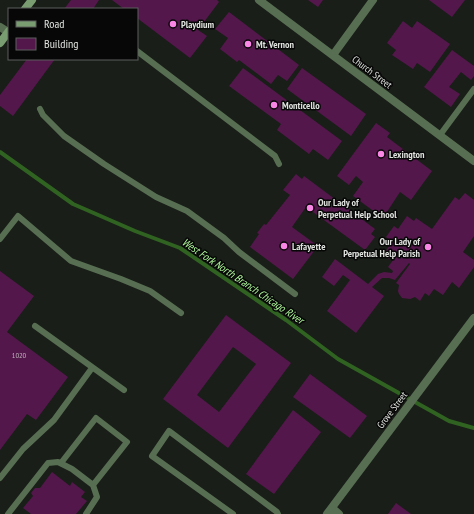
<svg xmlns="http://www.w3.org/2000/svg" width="474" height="514" font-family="'PT Sans Narrow',sans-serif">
	<rect width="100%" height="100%" fill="#191e18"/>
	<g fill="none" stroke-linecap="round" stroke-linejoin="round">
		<path stroke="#306321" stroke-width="4" d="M 0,152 L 73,204 L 135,231 L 180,248 L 286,320 L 338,359 L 449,421 L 474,428"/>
	</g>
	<path fill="#53174b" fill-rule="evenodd" d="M 71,0 L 99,0 L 93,9 L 64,9 Z
		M 112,0 L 217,0 L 219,2 L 198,30 L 207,36 L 190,58 L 137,18 L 137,9 L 124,9 Z
		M 308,0 L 323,0 L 318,7 Z
		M 429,0 L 465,0 L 452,17 Z
		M 229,12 L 299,65 L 287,81 L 278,75 L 271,84 L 239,60 L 237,62 L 220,49 L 228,38 L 215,29 Z
		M 403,21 L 412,28 L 417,21 L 450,44 L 430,72 L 417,63 L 413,69 L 392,55 L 396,50 L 387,43 Z
		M 452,50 L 474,66 L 474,76 L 471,80 L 461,72 L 449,87 L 460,94 L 451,107 L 424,87 Z
		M 27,59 L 55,59 L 13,116 L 0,106 L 0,95 Z
		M 243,68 L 342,141 L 328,160 L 313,149 L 309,154 L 277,130 L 281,124 L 229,86 Z
		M 302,68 L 366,114 L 351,136 L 287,89 Z
		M 376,123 L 390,133 L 387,137 L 432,171 L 411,200 L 400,192 L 383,218 L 353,196 L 363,182 L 356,176 L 349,185 L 337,176 Z
		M 296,174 L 302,179 L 304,176 L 375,229 L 371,234 L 375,237 L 365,250 L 306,207 L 292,227 L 318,246 L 293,279 L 250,247 L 259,234 L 257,233 L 264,224 L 266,225 L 290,195 L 283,190 Z
		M 465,193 L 474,200 L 474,236 L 463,252 L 474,260 L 474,267 L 459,288 L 452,282 L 443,295 L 434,289 L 429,296 L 425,293 L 420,301 L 415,297 L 410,299 L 402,298 L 399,294 L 398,291 L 399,285 L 396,283 L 410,264 L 409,263 L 395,280 L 389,278 L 382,278 L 372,287 L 384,296 L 356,333 L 327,311 L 350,280 L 343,275 L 334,286 L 322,277 L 335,259 L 368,284 L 378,274 L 384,272 L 392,273 L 393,271 L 388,267 L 396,256 L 392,254 L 389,259 L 383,255 L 392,242 L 386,237 L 394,226 L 398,229 L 407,216 L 414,221 L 416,218 L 432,229 L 455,197 L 459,200 Z
		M 0,271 L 34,296 L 7,332 L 68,377 L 36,420 L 27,414 L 0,450 Z
		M 226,315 L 291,363 L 228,448 L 163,399 ZM 233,347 L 256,364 L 219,412 L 197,395 Z
		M 310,374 L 367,416 L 350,438 L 293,397 Z
		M 293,410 L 321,432 L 274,494 L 246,474 Z
		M 52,472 L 70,486 L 72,482 L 85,492 L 81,497 L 87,501 L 76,514 L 31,514 L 23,508 L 33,496 L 31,493 L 35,488 L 40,488 Z
		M 396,503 L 411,514 L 388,514 Z"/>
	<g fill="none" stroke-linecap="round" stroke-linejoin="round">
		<path stroke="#586e52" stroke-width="6" d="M 137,51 L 275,156 L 279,164
			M 40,109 L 43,115 L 64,136 L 104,164 L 156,197 L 187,211 L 224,238 L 239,252 L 295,294
			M 440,135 L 474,89
			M 0,239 L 18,216 L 71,261 L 121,279 L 150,291 L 181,313
			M 35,326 L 124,390
			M 61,463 L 96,418 L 127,442 L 93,485
			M 0,478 L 23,449 L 54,420 L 92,368
			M 8,514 L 48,463 L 58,462 L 72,469 L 93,485 L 97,497 L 86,514
			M 233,514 L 152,456 L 169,431 L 277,512 L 278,514"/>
		<path stroke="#586e52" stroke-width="8" d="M 259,0 L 474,161
			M 0,27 L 8,32
			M 333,55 L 373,0
			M 332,508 L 339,514
			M 327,514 L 474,318"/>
		<path stroke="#799d70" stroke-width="8" d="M 25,9 L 32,0
			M 0,43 L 9,31"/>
	</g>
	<g fill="#fa87e6" stroke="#060706" stroke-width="1.5">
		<circle cx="173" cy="24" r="4"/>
		<circle cx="248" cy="44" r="4"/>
		<circle cx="274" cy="105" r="4"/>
		<circle cx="381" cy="154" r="4"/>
		<circle cx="310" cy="208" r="4"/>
		<circle cx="284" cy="246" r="4"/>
		<circle cx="428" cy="247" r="4"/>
	</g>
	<g text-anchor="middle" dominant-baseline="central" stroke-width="3" stroke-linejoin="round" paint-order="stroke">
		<g font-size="8" fill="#bcafb9">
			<text x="19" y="355">1020</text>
		</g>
		<g font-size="10" font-weight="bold" fill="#dfe2de" stroke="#060706" text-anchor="start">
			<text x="181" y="24">Playdium</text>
			<text x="256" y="44">Mt. Vernon</text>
			<text x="282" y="105">Monticello</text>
			<text x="389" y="154">Lexington</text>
			<text x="318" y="202">Our Lady of<tspan x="318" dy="12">Perpetual Help School</tspan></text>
			<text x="420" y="241" text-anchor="end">Our Lady of<tspan x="420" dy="12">Perpetual Help Parish</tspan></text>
			<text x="292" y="246">Lafayette</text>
		</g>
		<g font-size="10" fill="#dfe2de" stroke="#060706">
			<text transform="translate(372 72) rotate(37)">Church Street</text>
			<text transform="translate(392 410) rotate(-53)">Grove Street</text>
		</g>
		<g font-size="11" font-style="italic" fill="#b0f99c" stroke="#060706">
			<text transform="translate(243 281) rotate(34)">West Fork North Branch Chicago River</text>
		</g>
	</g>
	<rect x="8" y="8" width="130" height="52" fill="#060706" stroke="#5d5f5c"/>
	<rect x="16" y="21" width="20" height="6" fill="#799d70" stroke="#5d5f5c"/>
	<text x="44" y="28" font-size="12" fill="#dfe2de">Road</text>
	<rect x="16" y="38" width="20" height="12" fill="#53174b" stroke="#5d5f5c"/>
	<text x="44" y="48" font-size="12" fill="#dfe2de">Building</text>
</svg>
